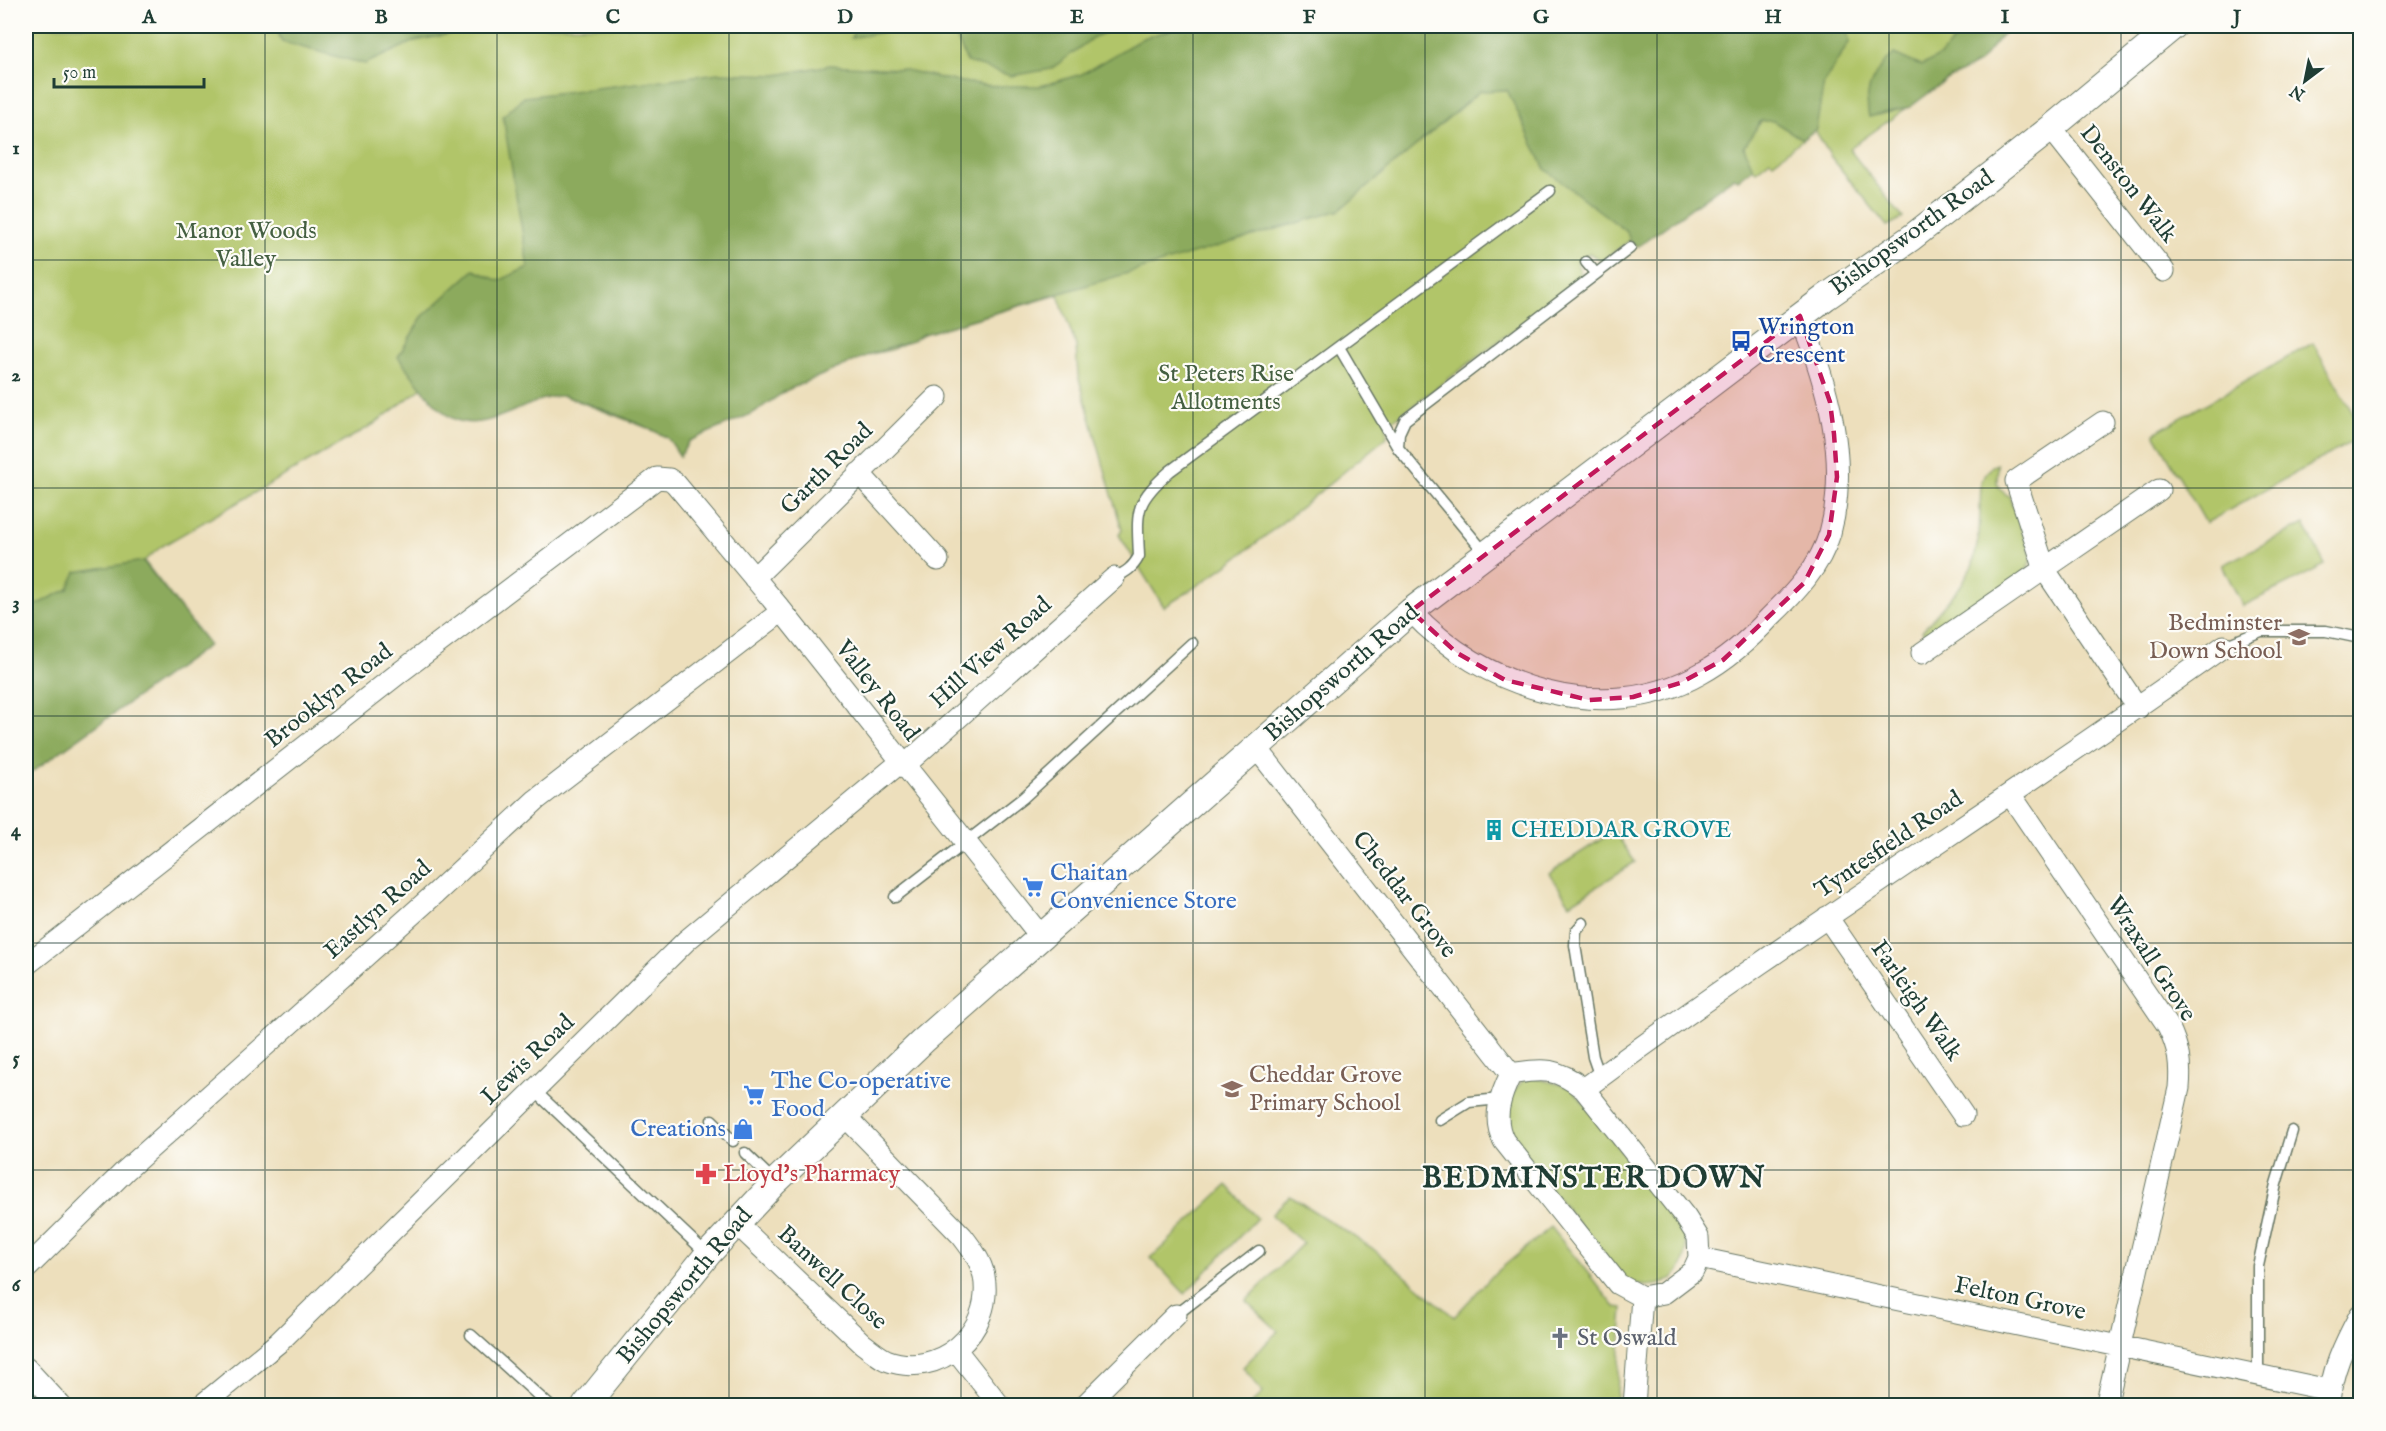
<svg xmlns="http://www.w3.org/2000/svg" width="2386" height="1431" font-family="'IM FELL English',serif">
	<rect width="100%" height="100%" fill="#fdfcf7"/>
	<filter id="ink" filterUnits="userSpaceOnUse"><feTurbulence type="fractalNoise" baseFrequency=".0167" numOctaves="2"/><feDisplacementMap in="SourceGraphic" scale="12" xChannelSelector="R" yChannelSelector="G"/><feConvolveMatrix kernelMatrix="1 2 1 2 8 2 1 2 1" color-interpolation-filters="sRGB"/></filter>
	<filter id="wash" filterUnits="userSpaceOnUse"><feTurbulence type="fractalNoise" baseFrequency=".008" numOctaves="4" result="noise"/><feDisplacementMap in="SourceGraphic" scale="24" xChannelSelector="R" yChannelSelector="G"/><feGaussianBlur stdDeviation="1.35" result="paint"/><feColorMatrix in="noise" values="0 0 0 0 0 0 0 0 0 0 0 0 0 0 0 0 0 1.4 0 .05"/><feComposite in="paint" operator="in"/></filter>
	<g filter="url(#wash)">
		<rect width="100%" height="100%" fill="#eddfbc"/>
		<path fill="#b1c569" stroke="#68814e" stroke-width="1.5" d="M 26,26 L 2011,26 L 1946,80 L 1849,149 L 1903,218 L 1887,226 L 1831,157 L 1815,130 L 1773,162 L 1770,160 L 1756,171 L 1753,168 L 1738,180 L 1734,177 L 1637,247 L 1629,241 L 1602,261 L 1589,253 L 1577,263 L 1581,273 L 1579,281 L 1387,425 L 1387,437 C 1314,495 1244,559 1164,607 L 1119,535 L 1122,530 L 1078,375 L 1076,346 L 1058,295 L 923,334 L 891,350 L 871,354 L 787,390 L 753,413 L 689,441 L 680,456 L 668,438 L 650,429 L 562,395 L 422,388 L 374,424 L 162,546 L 144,561 L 209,645 L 26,776 Z
			M 2313,343 L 2360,426 L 2360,437 L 2206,523 L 2154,433 Z
			M 1997,464 C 2000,480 1990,485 2009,496 L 2032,558 L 2026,571 L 1929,639 L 1922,631 L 1960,587 L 1973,564 L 1979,536 L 1981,481 L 1992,466 Z
			M 2304,524 L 2325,565 L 2243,606 L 2222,565 Z
			M 1614,831 L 1635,862 L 1570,904 L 1549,873 Z
			M 1530,1077 L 1571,1087 L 1684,1232 C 1694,1274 1663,1296 1625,1281 L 1522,1154 L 1505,1120 C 1510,1102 1511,1085 1530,1077 Z
			M 1227,1185 L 1257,1218 L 1185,1294 L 1151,1258 Z
			M 1290,1196 L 1372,1248 L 1454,1317 L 1493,1275 L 1551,1227 L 1615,1307 L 1623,1308 L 1616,1405 L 1250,1405 L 1263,1393 L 1243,1367 L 1278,1331 L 1246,1301 L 1303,1243 L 1271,1215 Z"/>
		<path fill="#8caa5d" stroke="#567448" stroke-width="1.5" d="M 278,26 L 488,26 L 415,41 L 365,64 L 282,42 L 276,27 Z
			M 856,26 L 896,26 L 886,31 L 851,38 Z
			M 947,26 L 1121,26 L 1094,37 L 1051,69 L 1011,76 L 967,62 L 956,36 Z
			M 1183,26 L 1844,26 L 1850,41 L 1824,82 L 1816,129 L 1802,139 L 1773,121 L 1761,121 L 1744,147 L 1753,168 L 1738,180 L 1734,177 L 1637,247 L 1630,241 L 1627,232 L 1545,169 L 1507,90 L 1480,91 L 1340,210 L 923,334 L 912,341 L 871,354 L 787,390 L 753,413 L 689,441 L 680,456 C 676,451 672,442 667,438 C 660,431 570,395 561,396 C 527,397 486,436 452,418 C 436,410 410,372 398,357 L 422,317 L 474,270 L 499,281 L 528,267 L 503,116 L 524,97 L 719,73 L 777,75 L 830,65 L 901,69 L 954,81 L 993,86 L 1040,86 L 1082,74 L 1143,38 Z
			M 1967,26 L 2009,26 L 1979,63 L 1945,81 L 1910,107 L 1869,117 C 1863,90 1874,71 1894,54 L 1921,66 L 1941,55 Z
			M 143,561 L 209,645 L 26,776 L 26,610 L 68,589 L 76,572 Z"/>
	</g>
	<g filter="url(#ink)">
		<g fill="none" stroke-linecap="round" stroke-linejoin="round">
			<defs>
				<path id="service" d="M 1586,262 L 1596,274
					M 1339,347 L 1398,448 L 1485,553
					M 1398,448 L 1399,433 L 1405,420 L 1630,248
					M 1114,578 C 1126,572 1133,568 1139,556 C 1137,510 1134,503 1170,471 L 1550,191
					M 2224,646 L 2261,631 L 2326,631 L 2360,638
					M 895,897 L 1023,798 L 1192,643
					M 1583,923 L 1576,931 L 1575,945 L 1593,1057 L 1600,1077
					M 534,1090 L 707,1254
					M 712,1120 L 733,1141
					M 1440,1120 L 1469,1102 L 1500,1099
					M 745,1153 L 775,1182
					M 1176,1315 L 1259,1251
					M 471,1335 L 550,1406
					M 2258,1376 L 2258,1266 L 2276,1184 L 2292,1131"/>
				<path id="minor" d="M 2051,128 L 2164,271
					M 2103,422 L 2016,481 L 2045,570 L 2138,708
					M 859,473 L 938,560
					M 754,578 L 937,397
					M 1411,611 C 1482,688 1604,728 1700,674 C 1726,660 1750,639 1770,617 C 1795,593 1820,567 1830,533 C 1850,460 1827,383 1800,316
					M 1922,653 L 2159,490
					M 1256,747 L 1511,1074 C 1544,1068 1557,1068 1584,1089 L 1686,1218 L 1698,1237 L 1699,1258 L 1693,1271 L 1664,1293 L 1642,1297 L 1618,1284 L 1504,1141 C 1492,1119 1500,1096 1511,1074
					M 904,766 L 1114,578
					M 2010,794 L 2168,1026 C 2179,1048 2181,1064 2179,1088 L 2106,1406
					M 1827,917 L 1963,1115
					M 26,965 L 399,673 L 657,478 L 669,479 L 675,483 L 782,611 L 1042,938
					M 1584,1089 C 1793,934 2013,797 2224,646
					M 736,1223 L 863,1344 C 870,1349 878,1356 886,1360 C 939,1380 994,1332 984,1276 C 981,1261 972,1249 962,1236 L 844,1115
					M 1699,1258 L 2329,1390
					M 26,1269 L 125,1171 L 437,892 L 536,800 L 782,611
					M 956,1350 L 1000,1406
					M 26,1368 L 61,1406
					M 201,1406 L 279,1342 L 687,940 L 901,762
					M 1084,1406 L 1176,1315
					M 1634,1406 L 1642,1297
					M 2329,1406 C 2330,1373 2345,1343 2360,1315"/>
				<path id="tertiary" d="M 585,1406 L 708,1254 L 775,1182 L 923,1041 L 1411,611 L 1826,297 L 1911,238 L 2051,128 L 2174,26"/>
			</defs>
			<use href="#service" stroke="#677664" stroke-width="13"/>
			<use href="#minor" stroke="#677664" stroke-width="23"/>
			<use href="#tertiary" stroke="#677664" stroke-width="28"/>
			<use href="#service" stroke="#fff" stroke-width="10"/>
			<use href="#minor" stroke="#fff" stroke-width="21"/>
			<use href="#tertiary" stroke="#fff" stroke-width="26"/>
		</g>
	</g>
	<path fill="#c2185b" fill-opacity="0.2" stroke="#c2185b" stroke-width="4.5" stroke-dasharray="12 8" stroke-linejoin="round" d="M 1800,316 L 1830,402 L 1834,434 L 1837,477 L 1829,535 L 1804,583 L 1723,660 L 1680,683 L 1633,697 L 1589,700 L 1505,680 L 1457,653 L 1411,611 Z"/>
	<path fill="none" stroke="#1f3d34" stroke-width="1.5" stroke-opacity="0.55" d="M 265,26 L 265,1406M 497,26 L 497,1406M 729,26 L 729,1406M 961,26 L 961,1406M 1193,26 L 1193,1406M 1425,26 L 1425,1406M 1657,26 L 1657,1406M 1889,26 L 1889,1406M 2121,26 L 2121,1406M 26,260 L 2360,260M 26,488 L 2360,488M 26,716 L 2360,716M 26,943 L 2360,943M 26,1170 L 2360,1170"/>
	<defs>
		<symbol id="bus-bare" viewBox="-9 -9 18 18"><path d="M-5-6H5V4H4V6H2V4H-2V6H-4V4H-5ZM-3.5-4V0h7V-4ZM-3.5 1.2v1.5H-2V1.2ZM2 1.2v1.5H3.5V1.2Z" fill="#1a4fb4" stroke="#fdfcf7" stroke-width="2.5" paint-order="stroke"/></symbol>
		<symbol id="school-bare" viewBox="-9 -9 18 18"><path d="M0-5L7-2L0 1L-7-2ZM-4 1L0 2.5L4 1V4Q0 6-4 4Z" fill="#8d6e63" stroke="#fdfcf7" stroke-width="2.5" paint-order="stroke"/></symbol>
		<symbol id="building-bare" viewBox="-9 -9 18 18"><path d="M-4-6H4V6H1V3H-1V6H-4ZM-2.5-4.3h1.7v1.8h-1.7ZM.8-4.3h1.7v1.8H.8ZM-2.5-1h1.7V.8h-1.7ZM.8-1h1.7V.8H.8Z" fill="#0f9aa8" stroke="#fdfcf7" stroke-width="2.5" paint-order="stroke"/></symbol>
		<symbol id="supermarket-bare" viewBox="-9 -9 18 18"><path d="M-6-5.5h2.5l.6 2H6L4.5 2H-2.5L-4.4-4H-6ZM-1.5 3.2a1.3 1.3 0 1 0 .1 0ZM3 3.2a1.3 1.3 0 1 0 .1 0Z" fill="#3f7fe0" stroke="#fdfcf7" stroke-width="2.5" paint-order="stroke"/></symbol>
		<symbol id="shop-bare" viewBox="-9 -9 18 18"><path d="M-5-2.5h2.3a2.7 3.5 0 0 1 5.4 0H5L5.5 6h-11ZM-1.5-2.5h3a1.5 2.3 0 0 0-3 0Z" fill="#3f7fe0" stroke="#fdfcf7" stroke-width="2.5" paint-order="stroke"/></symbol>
		<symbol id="pharmacy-bare" viewBox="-9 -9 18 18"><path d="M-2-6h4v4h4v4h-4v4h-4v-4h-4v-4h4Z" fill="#e0444e" stroke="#fdfcf7" stroke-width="2.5" paint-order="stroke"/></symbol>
		<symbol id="church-bare" viewBox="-9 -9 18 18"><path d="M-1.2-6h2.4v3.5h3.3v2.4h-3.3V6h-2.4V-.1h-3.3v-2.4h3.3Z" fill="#6b7280" stroke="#fdfcf7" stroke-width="2.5" paint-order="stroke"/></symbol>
	</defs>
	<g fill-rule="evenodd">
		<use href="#bus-bare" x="1726" y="326" width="30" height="30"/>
		<use href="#school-bare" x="2284" y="622" width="30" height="30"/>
		<use href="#building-bare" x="1479" y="815" width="30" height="30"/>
		<use href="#supermarket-bare" x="1018" y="872" width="30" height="30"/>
		<use href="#school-bare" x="1217" y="1074" width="30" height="30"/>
		<use href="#supermarket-bare" x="739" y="1080" width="30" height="30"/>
		<use href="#shop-bare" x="728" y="1114" width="30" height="30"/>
		<use href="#pharmacy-bare" x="691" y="1159" width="30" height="30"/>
		<use href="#church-bare" x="1545" y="1323" width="30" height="30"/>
	</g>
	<g text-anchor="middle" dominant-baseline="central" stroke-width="4.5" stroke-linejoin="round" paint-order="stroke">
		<g font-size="24" fill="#1f3d34" stroke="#fdfcf7">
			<text transform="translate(2128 184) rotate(52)">Denston Walk</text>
			<text transform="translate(1912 233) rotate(-36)">Bishopsworth Road</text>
			<text transform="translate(827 469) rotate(-45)">Garth Road</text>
			<text transform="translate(991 653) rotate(-42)">Hill View Road</text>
			<text transform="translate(1342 673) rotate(-41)">Bishopsworth Road</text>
			<text transform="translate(877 691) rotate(52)">Valley Road</text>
			<text transform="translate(329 696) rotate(-38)">Brooklyn Road</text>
			<text transform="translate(1889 845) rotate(-34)">Tyntesfield Road</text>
			<text transform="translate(1404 895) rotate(52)">Cheddar Grove</text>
			<text transform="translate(378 910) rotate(-42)">Eastlyn Road</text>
			<text transform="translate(2151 959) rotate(57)">Wraxall Grove</text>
			<text transform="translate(1916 1001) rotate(55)">Farleigh Walk</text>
			<text transform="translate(528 1060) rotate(-44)">Lewis Road</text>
			<text transform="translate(832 1278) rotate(43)">Banwell Close</text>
			<text transform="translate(685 1286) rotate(-50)">Bishopsworth Road</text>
			<text transform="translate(2020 1299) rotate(12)">Felton Grove</text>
		</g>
		<g font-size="24" fill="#445f41" stroke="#fdfcf7">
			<text x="246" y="231">Manor Woods<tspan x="246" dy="28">Valley</tspan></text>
			<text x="1226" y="374">St Peters Rise<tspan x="1226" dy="28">Allotments</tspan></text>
		</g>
		<g font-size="24" fill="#164399" stroke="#fdfcf7" text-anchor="start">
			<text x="1758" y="327">Wrington<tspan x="1758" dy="28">Crescent</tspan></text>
		</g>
		<g font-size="24" fill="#785e54" stroke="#fdfcf7" text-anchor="end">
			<text x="2282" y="623">Bedminster<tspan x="2282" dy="28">Down School</tspan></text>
			<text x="1249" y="1075" text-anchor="start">Cheddar Grove<tspan x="1249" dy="28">Primary School</tspan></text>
		</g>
		<g font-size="24" fill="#0d838f" stroke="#fdfcf7" text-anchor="start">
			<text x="1511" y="830">CHEDDAR GROVE</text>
		</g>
		<g font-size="24" fill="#366cbe" stroke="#fdfcf7" text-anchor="start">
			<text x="1050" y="873">Chaitan<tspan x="1050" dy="28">Convenience Store</tspan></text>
			<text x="771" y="1081">The Co-operative<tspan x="771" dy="28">Food</tspan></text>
			<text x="726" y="1129" text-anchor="end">Creations</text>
		</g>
		<g font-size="24" fill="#be3a42" stroke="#fdfcf7" text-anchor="start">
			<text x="723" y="1174">Lloyd's Pharmacy</text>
		</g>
		<g font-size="24" fill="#5b616d" stroke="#fdfcf7" text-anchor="start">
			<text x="1577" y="1338">St Oswald</text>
		</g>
		<g font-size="30" font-weight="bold" letter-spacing="1.5" fill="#1f3d34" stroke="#fdfcf7">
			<text x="1594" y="1179">BEDMINSTER DOWN</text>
		</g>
	</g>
	<rect width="2386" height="1431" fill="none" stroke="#fdfcf7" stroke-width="66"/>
	<g transform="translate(2305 81) rotate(212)" stroke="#fdfcf7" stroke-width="4.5" paint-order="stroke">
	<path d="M0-4.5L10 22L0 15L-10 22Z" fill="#1f3d34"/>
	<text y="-9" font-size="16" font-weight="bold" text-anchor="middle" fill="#1f3d34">N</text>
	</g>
	<path d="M54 78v9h150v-9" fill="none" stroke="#1f3d34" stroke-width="3"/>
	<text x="63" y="78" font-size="18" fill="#1f3d34" stroke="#fdfcf7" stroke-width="4.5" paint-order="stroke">50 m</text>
	<rect x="33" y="33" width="2320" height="1365" fill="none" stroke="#1f3d34" stroke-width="2"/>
	<g font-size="20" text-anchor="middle" font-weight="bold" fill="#1f3d34">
		<text x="149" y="23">A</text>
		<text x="381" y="23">B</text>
		<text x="613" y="23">C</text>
		<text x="845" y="23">D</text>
		<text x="1077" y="23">E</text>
		<text x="1309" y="23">F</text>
		<text x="1541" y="23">G</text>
		<text x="1773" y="23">H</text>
		<text x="2005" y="23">I</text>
		<text x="2237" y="23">J</text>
		<text x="16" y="154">1</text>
		<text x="16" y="381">2</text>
		<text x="16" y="609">3</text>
		<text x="16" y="836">4</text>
		<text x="16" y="1064">5</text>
		<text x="16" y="1291">6</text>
	</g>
</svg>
